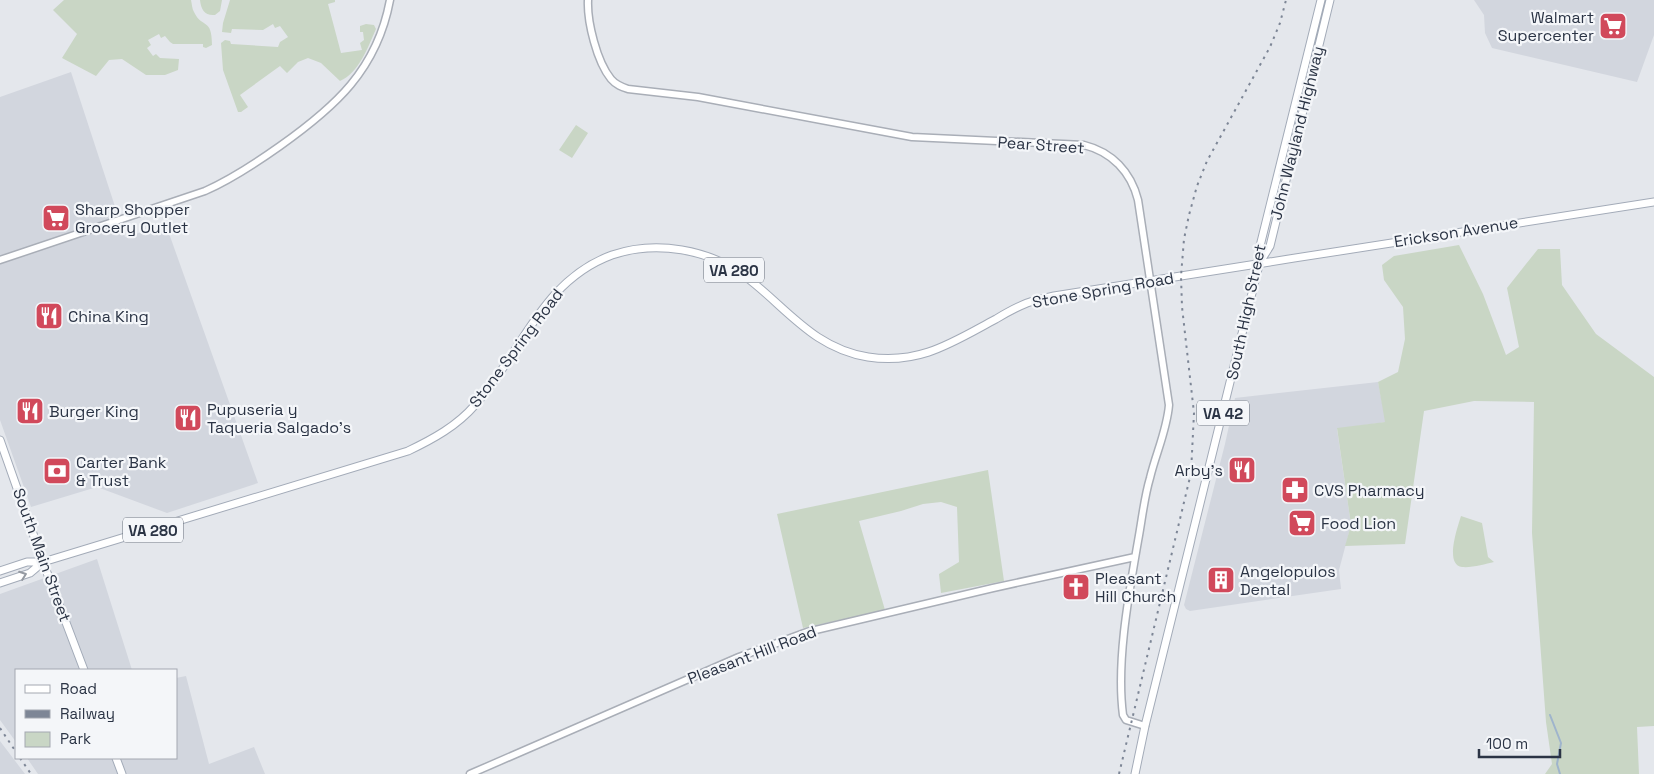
<svg xmlns="http://www.w3.org/2000/svg" width="1654" height="774" font-family="'Space Grotesk',sans-serif">
	<rect width="100%" height="100%" fill="#e4e7ec"/>
	<path fill="#d2d6de" d="M 1474,0 L 1654,0 L 1654,35 L 1637,82 L 1492,48 L 1485,33 L 1484,15 Z
		M 71,72 L 125,237 L 166,225 L 258,483 L 167,513 L 97,487 L 31,507 L 0,420 L 0,97 Z
		M 1378,382 L 1386,422 L 1337,429 L 1351,525 L 1339,570 L 1341,589 L 1190,611 L 1186,609 L 1184,605 L 1225,444 L 1235,398 Z
		M 97,559 L 132,670 L 16,670 L 16,742 L 0,720 L 0,594 Z
		M 186,676 L 209,764 L 254,747 L 265,774 L 38,774 L 27,758 L 176,758 L 176,678 Z
		M 0,741 L 25,774 L 0,774 Z"/>
	<path fill="#c9d6c5" d="M 64,0 L 191,0 C 192,4 192,9 194,12 C 202,29 212,17 212,45 L 206,48 L 203,47 L 203,44 L 173,44 L 170,42 L 165,36 L 161,38 L 159,34 L 148,40 L 151,45 L 147,48 L 153,56 L 156,54 L 160,58 L 179,59 L 178,70 L 165,75 L 146,75 L 122,59 L 109,60 L 96,76 L 62,58 L 77,34 L 53,10 Z
		M 200,0 L 222,0 L 220,11 L 215,15 C 205,16 201,10 200,0 Z
		M 230,0 L 335,0 L 335,2 L 328,4 L 341,53 L 362,50 L 360,43 L 364,40 L 363,32 L 360,32 L 360,26 L 366,24 L 374,25 L 376,29 C 368,47 359,73 340,81 L 321,63 L 308,58 L 298,62 L 287,73 L 280,66 L 240,95 L 248,107 L 241,112 L 238,112 L 223,70 L 221,43 L 225,40 L 230,41 L 231,44 L 278,47 L 280,42 L 288,37 L 280,26 L 275,28 L 273,24 L 263,30 L 232,29 L 231,33 L 222,32 L 223,23 Z
		M 576,125 L 588,133 L 572,158 L 559,150 Z
		M 1459,245 L 1483,294 L 1506,355 L 1519,347 L 1507,288 L 1538,249 L 1560,249 L 1562,285 L 1596,334 L 1654,377 L 1654,726 L 1637,727 L 1639,774 L 1545,774 L 1552,764 L 1546,722 L 1532,533 L 1534,402 L 1474,401 L 1424,411 L 1405,544 L 1345,546 L 1351,525 L 1337,428 L 1385,422 L 1378,382 L 1398,372 L 1405,339 L 1403,307 L 1384,280 L 1382,265 L 1394,256 Z
		M 988,470 L 1004,581 L 941,593 L 939,574 L 959,562 L 957,507 L 941,502 L 923,504 L 901,511 L 859,521 L 885,610 L 803,628 L 777,514 Z
		M 1461,516 L 1482,523 L 1488,557 L 1494,562 C 1485,564 1472,568 1462,567 C 1444,565 1458,526 1461,516 Z"/>
	<g fill="none" stroke-linecap="round" stroke-linejoin="round">
		<path stroke="#9fb4cc" stroke-width="2" d="M 1550,715 L 1561,743 L 1557,764 L 1560,774"/>
		<defs>
			<path id="secondary" d="M 588,0 C 587,22 597,62 611,79 C 616,85 622,87 628,89 L 698,97 L 912,137 L 1084,145 C 1112,152 1131,172 1138,200 L 1169,405 C 1167,430 1156,453 1150,478 C 1144,498 1142,520 1138,541 C 1129,593 1116,662 1123,715 L 1126,720 L 1145,726
				M 0,260 L 205,191 C 232,179 256,163 280,146 C 335,107 377,70 390,0
				M 470,774 L 739,657 L 807,632 L 993,588 L 1135,557"/>
			<path id="primary" d="M 1260,262 L 1270,246 L 1330,0
				M 0,440 L 43,562 L 84,670
				M 0,571 L 27,562 L 43,562 L 408,451 C 433,439 457,426 475,405 C 522,353 541,281 612,255 C 656,240 709,249 746,277 C 787,308 813,348 868,357 C 920,365 953,342 996,319 C 1006,313 1017,307 1027,303 C 1036,300 1045,298 1054,296 C 1254,265 1454,232 1654,202
				M 0,583 L 30,573 L 43,562
				M 116,758 L 122,774
				M 1135,774 L 1145,726 L 1255,281 L 1259,265 L 1260,246 L 1321,0"/>
		</defs>
		<use href="#secondary" stroke="#a9aeb7" stroke-width="9"/>
		<use href="#primary" stroke="#a3abb8" stroke-width="9"/>
		<use href="#secondary" stroke="#fff" stroke-width="6"/>
		<use href="#primary" stroke="#fff" stroke-width="7"/>
		<path stroke="#7d8696" stroke-width="2" stroke-dasharray="2.5 5" stroke-linecap="butt" d="M 0,728 L 16,752
			M 20,758 L 31,774
			M 1119,774 L 1191,473 L 1194,413 L 1182,307 L 1181,276 L 1184,239 L 1189,215 L 1197,186 L 1207,161 L 1270,47 L 1280,23 L 1286,0"/>
	</g>
	<defs><path id="oneway-chevron" d="M-2-3.5L2.5 0L-2 3.5" fill="none" stroke-width="1.6" stroke-linecap="round" stroke-linejoin="round" transform="scale(1.25)"/></defs>
	<use stroke="#959aa2" href="#oneway-chevron" transform="translate(23 575) rotate(-20)"/>
	<defs>
		<symbol id="supermarket-square" viewBox="-11 -11 22 22"><rect x="-9" y="-9" width="18" height="18" rx="4" fill="#d1495b" stroke="#f4f6f9"/><path d="M-6-5.5h2.5l.6 2H6L4.5 2H-2.5L-4.4-4H-6ZM-1.5 3.2a1.3 1.3 0 1 0 .1 0ZM3 3.2a1.3 1.3 0 1 0 .1 0Z" fill="#fff"/></symbol>
		<symbol id="restaurant-square" viewBox="-11 -11 22 22"><rect x="-9" y="-9" width="18" height="18" rx="4" fill="#d1495b" stroke="#f4f6f9"/><path d="M-5-6h1v4h1v-4h1v4h1v-4h1v5L-1.5 .5V6h-2V.5L-5-1ZM5-6V6H3V1.5H1.5Q1.5-4 5-6Z" fill="#fff"/></symbol>
		<symbol id="bank-square" viewBox="-11 -11 22 22"><rect x="-9" y="-9" width="18" height="18" rx="4" fill="#d1495b" stroke="#f4f6f9"/><path d="M-6-4H6V4H-6ZM0-2.3a2.3 2.3 0 1 0 0 4.6a2.3 2.3 0 1 0 0-4.6Z" fill="#fff"/></symbol>
		<symbol id="pharmacy-square" viewBox="-11 -11 22 22"><rect x="-9" y="-9" width="18" height="18" rx="4" fill="#d1495b" stroke="#f4f6f9"/><path d="M-2-6h4v4h4v4h-4v4h-4v-4h-4v-4h4Z" fill="#fff"/></symbol>
		<symbol id="building-square" viewBox="-11 -11 22 22"><rect x="-9" y="-9" width="18" height="18" rx="4" fill="#d1495b" stroke="#f4f6f9"/><path d="M-4-6H4V6H1V3H-1V6H-4ZM-2.5-4.3h1.7v1.8h-1.7ZM.8-4.3h1.7v1.8H.8ZM-2.5-1h1.7V.8h-1.7ZM.8-1h1.7V.8H.8Z" fill="#fff"/></symbol>
		<symbol id="church-square" viewBox="-11 -11 22 22"><rect x="-9" y="-9" width="18" height="18" rx="4" fill="#d1495b" stroke="#f4f6f9"/><path d="M-1.2-6h2.4v3.5h3.3v2.4h-3.3V6h-2.4V-.1h-3.3v-2.4h3.3Z" fill="#fff"/></symbol>
	</defs>
	<g fill-rule="evenodd">
		<use href="#supermarket-square" x="1597" y="10" width="32" height="32"/>
		<use href="#supermarket-square" x="40" y="202" width="32" height="32"/>
		<use href="#restaurant-square" x="33" y="300" width="32" height="32"/>
		<use href="#restaurant-square" x="14" y="395" width="32" height="32"/>
		<use href="#restaurant-square" x="172" y="402" width="32" height="32"/>
		<use href="#restaurant-square" x="1226" y="454" width="32" height="32"/>
		<use href="#bank-square" x="41" y="455" width="32" height="32"/>
		<use href="#pharmacy-square" x="1279" y="474" width="32" height="32"/>
		<use href="#supermarket-square" x="1286" y="507" width="32" height="32"/>
		<use href="#building-square" x="1205" y="564" width="32" height="32"/>
		<use href="#church-square" x="1060" y="571" width="32" height="32"/>
	</g>
	<g text-anchor="middle" dominant-baseline="central" stroke-width="4.5" stroke-linejoin="round" paint-order="stroke">
		<g fill="#f4f6f9" stroke="#676e7b" stroke-width="1">
			<rect x="704" y="257.5" width="60" height="25" rx="4"/>
			<rect x="1197" y="400.5" width="52" height="25" rx="4"/>
			<rect x="123" y="517.5" width="60" height="25" rx="4"/>
		</g>
		<g font-size="15" font-weight="bold" fill="#2b3445">
			<text x="734" y="270">VA 280</text>
			<text x="1223" y="413">VA 42</text>
			<text x="153" y="530">VA 280</text>
		</g>
		<g font-size="16" fill="#2b3445" stroke="#f4f6f9" text-anchor="start">
			<text x="1594" y="17" text-anchor="end">Walmart<tspan x="1594" dy="18">Supercenter</tspan></text>
			<text x="75" y="209">Sharp Shopper<tspan x="75" dy="18">Grocery Outlet</tspan></text>
			<text x="68" y="316">China King</text>
			<text x="207" y="409">Pupuseria y<tspan x="207" dy="18">Taqueria Salgado's</tspan></text>
			<text x="49" y="411">Burger King</text>
			<text x="76" y="462">Carter Bank<tspan x="76" dy="18">&amp; Trust</tspan></text>
			<text x="1223" y="470" text-anchor="end">Arby's</text>
			<text x="1314" y="490">CVS Pharmacy</text>
			<text x="1321" y="523">Food Lion</text>
			<text x="1240" y="571">Angelopulos<tspan x="1240" dy="18">Dental</tspan></text>
			<text x="1095" y="578">Pleasant<tspan x="1095" dy="18">Hill Church</tspan></text>
		</g>
		<g font-size="16" fill="#2b3445" stroke="#f4f6f9">
			<text transform="translate(1297 133) rotate(-76)">John Wayland Highway</text>
			<text transform="translate(1041 145) rotate(4)">Pear Street</text>
			<text transform="translate(1456 232) rotate(-9)">Erickson Avenue</text>
			<text transform="translate(1103 290) rotate(-10)">Stone Spring Road</text>
			<text transform="translate(1246 312) rotate(-78)">South High Street</text>
			<text transform="translate(516 348) rotate(-53)">Stone Spring Road</text>
			<text transform="translate(42 555) rotate(70)">South Main Street</text>
			<text transform="translate(752 655) rotate(-21)">Pleasant Hill Road</text>
		</g>
	</g>
	<rect x="15" y="669" width="162" height="90" fill="#f4f6f9" stroke="#a4a8b1"/>
	<rect x="25" y="685" width="25" height="8" fill="#ffffff" stroke="#a4a8b1"/>
	<text x="60" y="694" font-size="15" fill="#2b3445">Road</text>
	<rect x="25" y="710" width="25" height="8" fill="#7d8696" stroke="#a4a8b1"/>
	<text x="60" y="719" font-size="15" fill="#2b3445">Railway</text>
	<rect x="25" y="732" width="25" height="15" fill="#c9d6c5" stroke="#a4a8b1"/>
	<text x="60" y="744" font-size="15" fill="#2b3445">Park</text>
	<path d="M1479 749v8h81v-8" fill="none" stroke="#2b3445" stroke-width="2.5"/>
	<text x="1486" y="749" font-size="15" fill="#2b3445" stroke="#f4f6f9" stroke-width="4" paint-order="stroke">100 m</text>
</svg>
